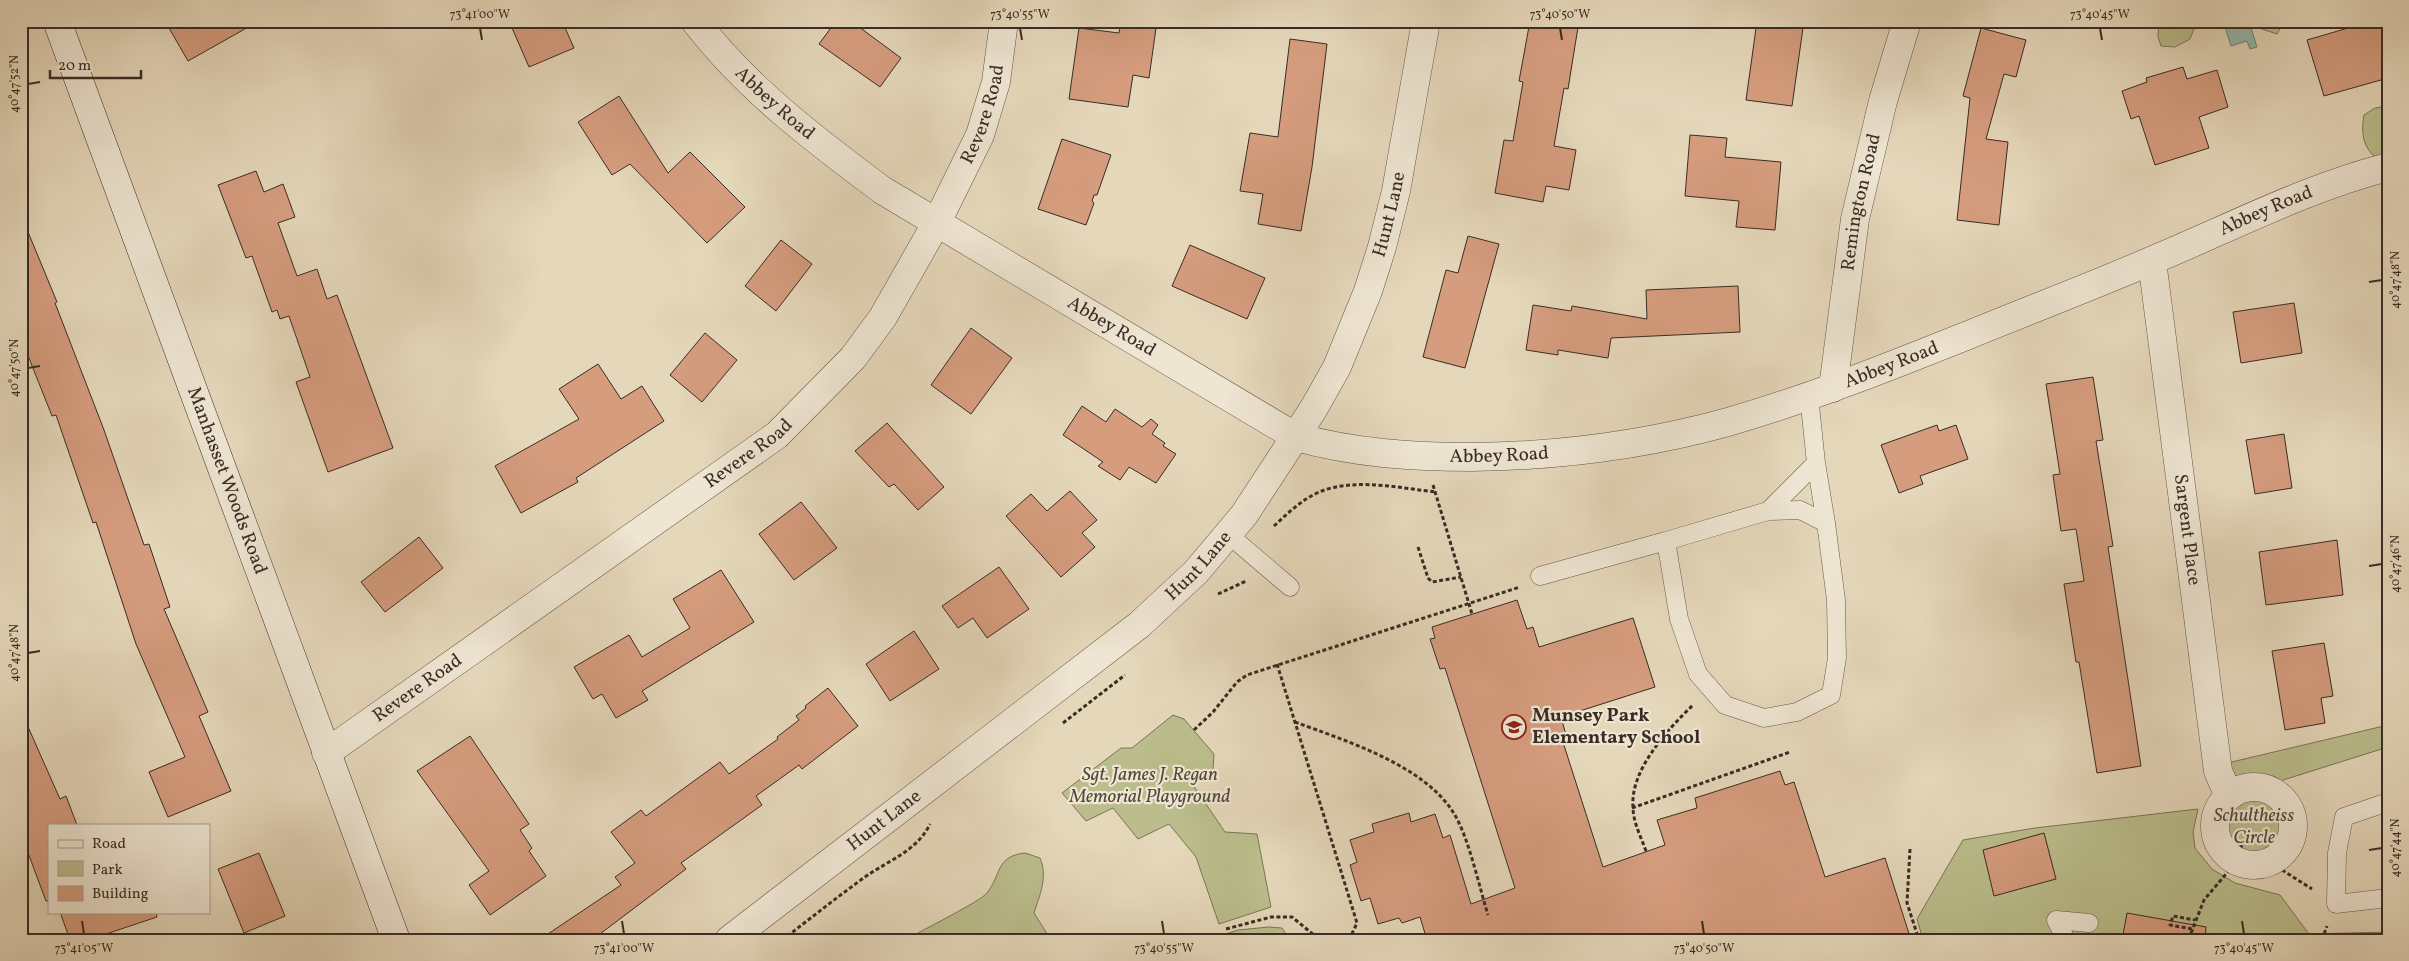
<svg xmlns="http://www.w3.org/2000/svg" width="2409" height="961" font-family="Vollkorn,serif">
	<rect width="100%" height="100%" fill="#e5d7ba"/>
	<filter id="stains"><feTurbulence type="fractalNoise" baseFrequency=".004" numOctaves="4"/><feColorMatrix values="0 0 0 0 .2 0 0 0 0 .09 0 0 0 0 .02 0 0 0 .5 -.17"/></filter>
	<radialGradient id="worn" r=".72"><stop offset=".6" stop-color="#630" stop-opacity="0"/><stop offset="1" stop-color="#630" stop-opacity=".3"/></radialGradient>
	<path fill="#bbbd8c" stroke="#7a7458" d="M 2159,21 L 2197,21 L 2190,39 L 2175,47 L 2161,46 L 2158,37 Z
		M 2254,21 L 2284,21 L 2277,34 L 2256,27 Z
		M 2388,106 L 2388,165 C 2365,154 2360,139 2364,115 L 2375,108 Z
		M 1173,715 L 1184,719 L 1214,754 L 1213,769 L 1193,785 L 1225,832 L 1257,834 L 1271,907 L 1219,924 L 1196,857 L 1169,824 L 1138,839 L 1113,808 L 1086,821 L 1062,793 L 1121,748 L 1132,748 Z
		M 2388,725 L 2388,747 L 2261,787 C 2268,791 2278,793 2284,800 C 2324,847 2240,898 2217,840 C 2214,832 2214,821 2217,813 C 2218,809 2223,805 2223,800 C 2224,789 2220,776 2219,765 Z
		M 2198,809 L 2193,832 L 2195,848 L 2212,869 L 2235,883 L 2280,895 L 2309,934 L 2388,932 L 2388,940 L 1923,940 L 1917,919 L 1963,840 L 2035,828 Z
		M 1025,853 L 1040,858 C 1048,877 1040,894 1034,913 L 1051,940 L 905,940 C 919,932 981,901 987,893 C 1001,875 996,856 1025,853 Z
		M 1269,927 L 1282,928 L 1290,940 L 1207,940 L 1238,930 Z"/>
	<path fill="#96baaf" stroke="#718178" d="M 2223,21 L 2249,21 L 2257,47 L 2250,49 L 2247,41 L 2231,46 Z"/>
	<path fill="#d59c7e" stroke="#392c25" d="M 165,21 L 259,21 L 188,61 Z
		M 509,21 L 562,21 L 574,48 L 529,67 Z
		M 836,21 L 851,21 L 901,58 L 880,87 L 819,44 Z
		M 1121,21 L 1157,21 L 1149,78 L 1133,75 L 1128,107 L 1069,99 L 1079,28 L 1119,33 Z
		M 1530,21 L 1579,21 L 1568,89 L 1564,88 L 1554,146 L 1576,150 L 1569,190 L 1546,186 L 1543,202 L 1495,193 L 1504,140 L 1513,141 L 1523,82 L 1519,81 Z
		M 1757,21 L 1803,28 L 1792,106 L 1746,100 Z
		M 2372,21 L 2388,21 L 2388,78 L 2324,96 L 2307,40 Z
		M 1981,28 L 2026,40 L 2016,77 L 2004,74 L 1986,139 L 2008,142 L 1999,225 L 1957,220 L 1970,98 L 1963,96 Z
		M 1290,39 L 1327,44 L 1312,167 L 1301,231 L 1258,224 L 1263,194 L 1240,191 L 1250,133 L 1278,137 Z
		M 2183,67 L 2187,79 L 2217,70 L 2228,107 L 2199,117 L 2209,148 L 2155,165 L 2139,116 L 2131,119 L 2122,91 L 2147,82 L 2146,78 Z
		M 619,96 L 668,173 L 690,152 L 745,207 L 707,243 L 630,164 L 612,175 L 578,122 Z
		M 1690,135 L 1727,138 L 1725,157 L 1781,162 L 1775,230 L 1736,227 L 1739,201 L 1685,196 Z
		M 1062,139 L 1111,155 L 1097,195 L 1094,195 L 1092,201 L 1094,203 L 1086,225 L 1038,209 Z
		M 256,171 L 264,192 L 283,184 L 295,217 L 278,223 L 297,276 L 317,269 L 327,299 L 337,295 L 393,448 L 328,472 L 296,382 L 310,377 L 289,316 L 280,319 L 277,310 L 272,312 L 252,256 L 246,258 L 218,185 Z
		M 21,215 L 57,302 L 55,303 L 104,430 L 144,545 L 149,544 L 170,607 L 164,609 L 208,712 L 199,716 L 231,791 L 168,817 L 149,772 L 185,757 L 136,644 L 96,522 L 93,523 L 56,415 L 52,416 L 21,338 Z
		M 1468,236 L 1499,244 L 1465,368 L 1423,357 L 1446,270 L 1458,273 Z
		M 781,240 L 812,264 L 776,311 L 745,286 Z
		M 1190,245 L 1265,278 L 1247,319 L 1172,286 Z
		M 1738,286 L 1740,332 L 1611,338 L 1608,358 L 1558,350 L 1558,355 L 1526,350 L 1533,305 L 1571,311 L 1572,306 L 1647,319 L 1646,290 Z
		M 2294,303 L 2302,353 L 2241,363 L 2233,312 Z
		M 971,328 L 1012,358 L 971,414 L 931,385 Z
		M 705,333 L 737,360 L 702,402 L 670,375 Z
		M 598,364 L 621,399 L 642,386 L 664,421 L 576,478 L 578,482 L 521,513 L 495,466 L 579,419 L 559,389 Z
		M 2093,377 L 2103,440 L 2096,441 L 2113,546 L 2108,547 L 2141,766 L 2097,773 L 2079,662 L 2076,662 L 2064,584 L 2084,581 L 2076,529 L 2061,531 L 2053,475 L 2060,474 L 2046,384 Z
		M 1082,406 L 1106,422 L 1115,409 L 1142,427 L 1151,419 L 1158,425 L 1152,434 L 1165,443 L 1163,446 L 1176,454 L 1156,483 L 1129,467 L 1120,480 L 1098,466 L 1103,462 L 1063,435 Z
		M 887,423 L 944,487 L 918,510 L 894,484 L 889,487 L 855,451 Z
		M 1937,425 L 1939,431 L 1956,425 L 1968,459 L 1920,476 L 1923,484 L 1899,493 L 1881,445 Z
		M 2284,434 L 2292,488 L 2255,494 L 2246,440 Z
		M 1070,491 L 1097,520 L 1082,533 L 1095,547 L 1061,577 L 1006,516 L 1031,494 L 1047,511 Z
		M 801,502 L 837,548 L 794,580 L 759,534 Z
		M 419,537 L 443,568 L 385,612 L 361,582 Z
		M 2337,540 L 2343,595 L 2266,605 L 2259,552 Z
		M 999,567 L 1029,609 L 987,638 L 973,618 L 958,628 L 942,606 Z
		M 721,570 L 754,622 L 642,691 L 648,700 L 616,718 L 602,694 L 593,699 L 574,667 L 629,635 L 642,657 L 690,628 L 673,599 Z
		M 1517,600 L 1527,629 L 1533,627 L 1539,647 L 1633,618 L 1655,687 L 1561,717 L 1566,735 L 1561,736 L 1603,867 L 1665,845 L 1657,820 L 1697,808 L 1695,798 L 1780,771 L 1785,785 L 1794,782 L 1825,877 L 1885,858 L 1911,940 L 1427,940 L 1420,917 L 1402,923 L 1399,918 L 1378,924 L 1370,898 L 1361,901 L 1350,865 L 1357,862 L 1350,840 L 1374,832 L 1372,824 L 1409,813 L 1411,822 L 1435,814 L 1443,838 L 1450,835 L 1471,904 L 1515,888 L 1445,668 L 1440,669 L 1430,639 L 1435,638 L 1432,627 Z
		M 914,631 L 939,669 L 890,701 L 866,664 Z
		M 2324,643 L 2333,696 L 2321,698 L 2325,723 L 2285,730 L 2272,651 Z
		M 828,688 L 858,726 L 802,769 L 799,765 L 756,796 L 762,805 L 681,863 L 686,869 L 592,940 L 539,940 L 621,885 L 615,877 L 635,863 L 611,832 L 641,810 L 646,816 L 720,762 L 729,774 L 778,739 L 777,737 L 799,720 L 796,716 L 806,708 L 805,706 Z
		M 21,711 L 60,799 L 66,796 L 77,825 L 49,825 L 49,901 L 46,901 L 21,834 Z
		M 470,736 L 529,824 L 520,830 L 532,848 L 529,851 L 546,876 L 490,915 L 469,885 L 489,871 L 417,771 Z
		M 2044,833 L 2056,879 L 1994,896 L 1983,850 Z
		M 259,853 L 285,916 L 244,933 L 218,869 Z
		M 60,912 L 156,912 L 157,917 L 106,934 L 108,940 L 70,940 Z
		M 2127,913 L 2206,927 L 2205,940 L 2122,940 Z"/>
	<g fill="none" stroke-linecap="round" stroke-linejoin="round">
		<defs>
			<path id="lane" d="M 1809,396 L 1816,463
				M 1768,511 L 1800,510 L 1826,523 L 1836,600 L 1837,658 L 1831,695 L 1797,712 L 1764,718 L 1725,705 L 1698,674 L 1679,619 L 1666,541 L 1768,511 L 1816,463 L 1826,523
				M 1229,535 L 1290,587
				M 1540,576 L 1666,541
				M 2388,802 L 2344,817 L 2337,853 L 2336,904 L 2388,898
				M 2066,940 L 2056,920 L 2089,923"/>
			<g id="street">
				<path id="s1" d="M 695,21 C 746,88 815,140 882,190 L 1296,437 C 1354,453 1412,457 1472,457 C 1558,456 1645,445 1728,422 C 1811,398 1891,366 1971,334 C 2032,309 2093,286 2153,260 C 2230,228 2306,188 2388,167"/>
				<path id="s2" d="M 2152,261 L 2218,771 L 2224,785 L 2233,793"/>
				<path id="s3" d="M 1833,388 L 1855,219 L 1883,101 L 1907,21"/>
				<path id="s4" d="M 326,753 L 777,435 L 853,358 L 883,317 L 937,222 L 980,135 L 996,82 L 1004,21"/>
				<circle cx="2254" cy="826" r="39"/>
				<path id="s5" d="M 729,940 L 1139,625 L 1196,572 L 1244,515 L 1314,408 L 1337,367 L 1368,291 L 1382,247 L 1396,191 L 1426,21"/>
			</g>
			<g id="secondary">
				<path id="s6" d="M 57,21 L 396,940"/>
			</g>
		</defs>
		<use href="#lane" stroke="#64574a" stroke-width="19"/>
		<use href="#street" stroke="#64574a" stroke-width="29"/>
		<use href="#secondary" stroke="#392c25" stroke-width="29"/>
		<path stroke="#392c25" stroke-width="3" stroke-dasharray="4 2.5" stroke-linecap="butt" d="M 1433,485 L 1472,614
			M 1274,526 C 1287,514 1300,501 1317,493 C 1352,477 1399,488 1436,492
			M 1418,547 L 1428,578 L 1432,582 L 1461,577
			M 1218,594 L 1246,581
			M 1277,664 L 1357,923 L 1349,940
			M 1295,722 C 1346,741 1428,766 1456,817 C 1470,843 1479,886 1488,915
			M 1063,723 L 1125,675
			M 1194,730 L 1213,712 L 1237,682 L 1247,675 L 1520,587
			M 1632,808 L 1790,752
			M 1910,849 L 1907,903 L 1919,940
			M 1646,851 C 1641,837 1633,822 1633,807 C 1630,770 1668,729 1693,705
			M 2232,859 L 2246,840
			M 2271,863 L 2312,889
			M 1226,929 L 1271,917 L 1292,917 L 1320,940
			M 2192,929 L 2170,925 L 2173,916 L 2195,920
			M 2191,933 L 2204,900 L 2237,861
			M 782,940 C 810,919 837,897 865,877 C 889,860 917,851 930,824
			M 2322,940 L 2327,926"/>
		<use href="#lane" stroke="#eee5d2" stroke-width="18"/>
		<use href="#street" stroke="#eee5d2" stroke-width="28"/>
		<use href="#secondary" stroke="#eee5d2" stroke-width="28"/>
	</g>
	<path fill="none" stroke="#392c25" stroke-width="2" d="M 480,28 L 482,40M 1020,28 L 1022,40M 1560,28 L 1562,40M 2100,28 L 2102,40M 28,84 L 40,82M 2369,282 L 2382,280M 28,368 L 40,366M 2369,566 L 2382,564M 28,653 L 40,651M 2369,850 L 2382,848M 82,921 L 84,934M 622,921 L 624,934M 1162,921 L 1164,934M 1702,921 L 1704,934M 2242,921 L 2244,934"/>
	<defs>
		<symbol id="school-ring" viewBox="-11 -11 22 22"><circle r="9.5" fill="#eee5d2" stroke="#8f2418" stroke-width="1.5"/><path d="M0-5L7-2L0 1L-7-2ZM-4 1L0 2.5L4 1V4Q0 6-4 4Z" fill="#8f2418"/></symbol>
	</defs>
	<g fill-rule="evenodd">
		<use href="#school-ring" x="1500" y="713" width="28" height="28"/>
	</g>
	<g text-anchor="middle" dominant-baseline="central" stroke-width="4.5" stroke-linejoin="round" paint-order="stroke">
		<g font-size="19" fill="#392c25" stroke="#eee5d2">
			<text stroke="none"><textPath href="#s1" startOffset="115">Abbey Road</textPath></text>
			<text stroke="none"><textPath href="#s4" startOffset="938">Revere Road</textPath></text>
			<text stroke="none"><textPath href="#s3" startOffset="188">Remington Road</textPath></text>
			<text stroke="none"><textPath href="#s1" startOffset="1750">Abbey Road</textPath></text>
			<text stroke="none"><textPath href="#s5" startOffset="1006">Hunt Lane</textPath></text>
			<text stroke="none"><textPath href="#s1" startOffset="520">Abbey Road</textPath></text>
			<text stroke="none"><textPath href="#s1" startOffset="1345">Abbey Road</textPath></text>
			<text stroke="none"><textPath href="#s4" startOffset="518">Revere Road</textPath></text>
			<text stroke="none"><textPath href="#s1" startOffset="940">Abbey Road</textPath></text>
			<text stroke="none"><textPath href="#s6" startOffset="490">Manhasset Woods Road</textPath></text>
			<text stroke="none"><textPath href="#s2" startOffset="271">Sargent Place</textPath></text>
			<text stroke="none"><textPath href="#s5" startOffset="601">Hunt Lane</textPath></text>
			<text stroke="none"><textPath href="#s4" startOffset="112">Revere Road</textPath></text>
			<text stroke="none"><textPath href="#s5" startOffset="196">Hunt Lane</textPath></text>
		</g>
		<g font-size="19" font-weight="bold" fill="#392c25" stroke="#eee5d2" text-anchor="start">
			<text x="1532" y="716">Munsey Park<tspan x="1532" dy="22">Elementary School</tspan></text>
		</g>
		<g font-size="19" font-style="italic" fill="#53493a" stroke="#eee5d2">
			<text x="1150" y="775">Sgt. James J. Regan<tspan x="1150" dy="22">Memorial Playground</tspan></text>
			<text x="2254" y="816">Schultheiss<tspan x="2254" dy="22">Circle</tspan></text>
		</g>
	</g>
	<rect width="2409" height="961" fill="none" stroke="#e5d7ba" stroke-width="55"/>
	<rect x="48" y="824" width="162" height="90" fill="#eee5d2" stroke="#a69b8d"/>
	<rect x="58" y="840" width="25" height="8" fill="#eee5d2" stroke="#a69b8d"/>
	<text x="92" y="848" font-size="15" fill="#392c25">Road</text>
	<rect x="58" y="861" width="25" height="15" fill="#bbbd8c" stroke="#a69b8d"/>
	<text x="92" y="874" font-size="15" fill="#392c25">Park</text>
	<rect x="58" y="886" width="25" height="15" fill="#d59c7e" stroke="#a69b8d"/>
	<text x="92" y="898" font-size="15" fill="#392c25">Building</text>
	<path d="M50 70v8h91v-8" fill="none" stroke="#392c25" stroke-width="2.5"/>
	<text x="58" y="70" font-size="15" fill="#392c25" stroke="#eee5d2" stroke-width="4" paint-order="stroke">20 m</text>
	<rect x="28" y="28" width="2354" height="906" fill="none" stroke="#392c25" stroke-width="2"/>
	<g font-size="12" text-anchor="middle" fill="#392c25">
		<text x="480" y="18">73°41'00"W</text>
		<text x="1020" y="18">73°40'55"W</text>
		<text x="1560" y="18">73°40'50"W</text>
		<text x="2100" y="18">73°40'45"W</text>
		<text transform="translate(14 84) rotate(-90)" y="4">40°47'52"N</text>
		<text transform="translate(2395 280) rotate(-90)" y="4">40°47'48"N</text>
		<text transform="translate(14 368) rotate(-90)" y="4">40°47'50"N</text>
		<text transform="translate(2395 564) rotate(-90)" y="4">40°47'46"N</text>
		<text transform="translate(14 653) rotate(-90)" y="4">40°47'48"N</text>
		<text transform="translate(2395 848) rotate(-90)" y="4">40°47'44"N</text>
		<text x="84" y="952">73°41'05"W</text>
		<text x="624" y="952">73°41'00"W</text>
		<text x="1164" y="952">73°40'55"W</text>
		<text x="1704" y="952">73°40'50"W</text>
		<text x="2244" y="952">73°40'45"W</text>
	</g>
	<rect width="100%" height="100%" filter="url(#stains)"/>
	<rect width="100%" height="100%" fill="url(#worn)"/>
</svg>
